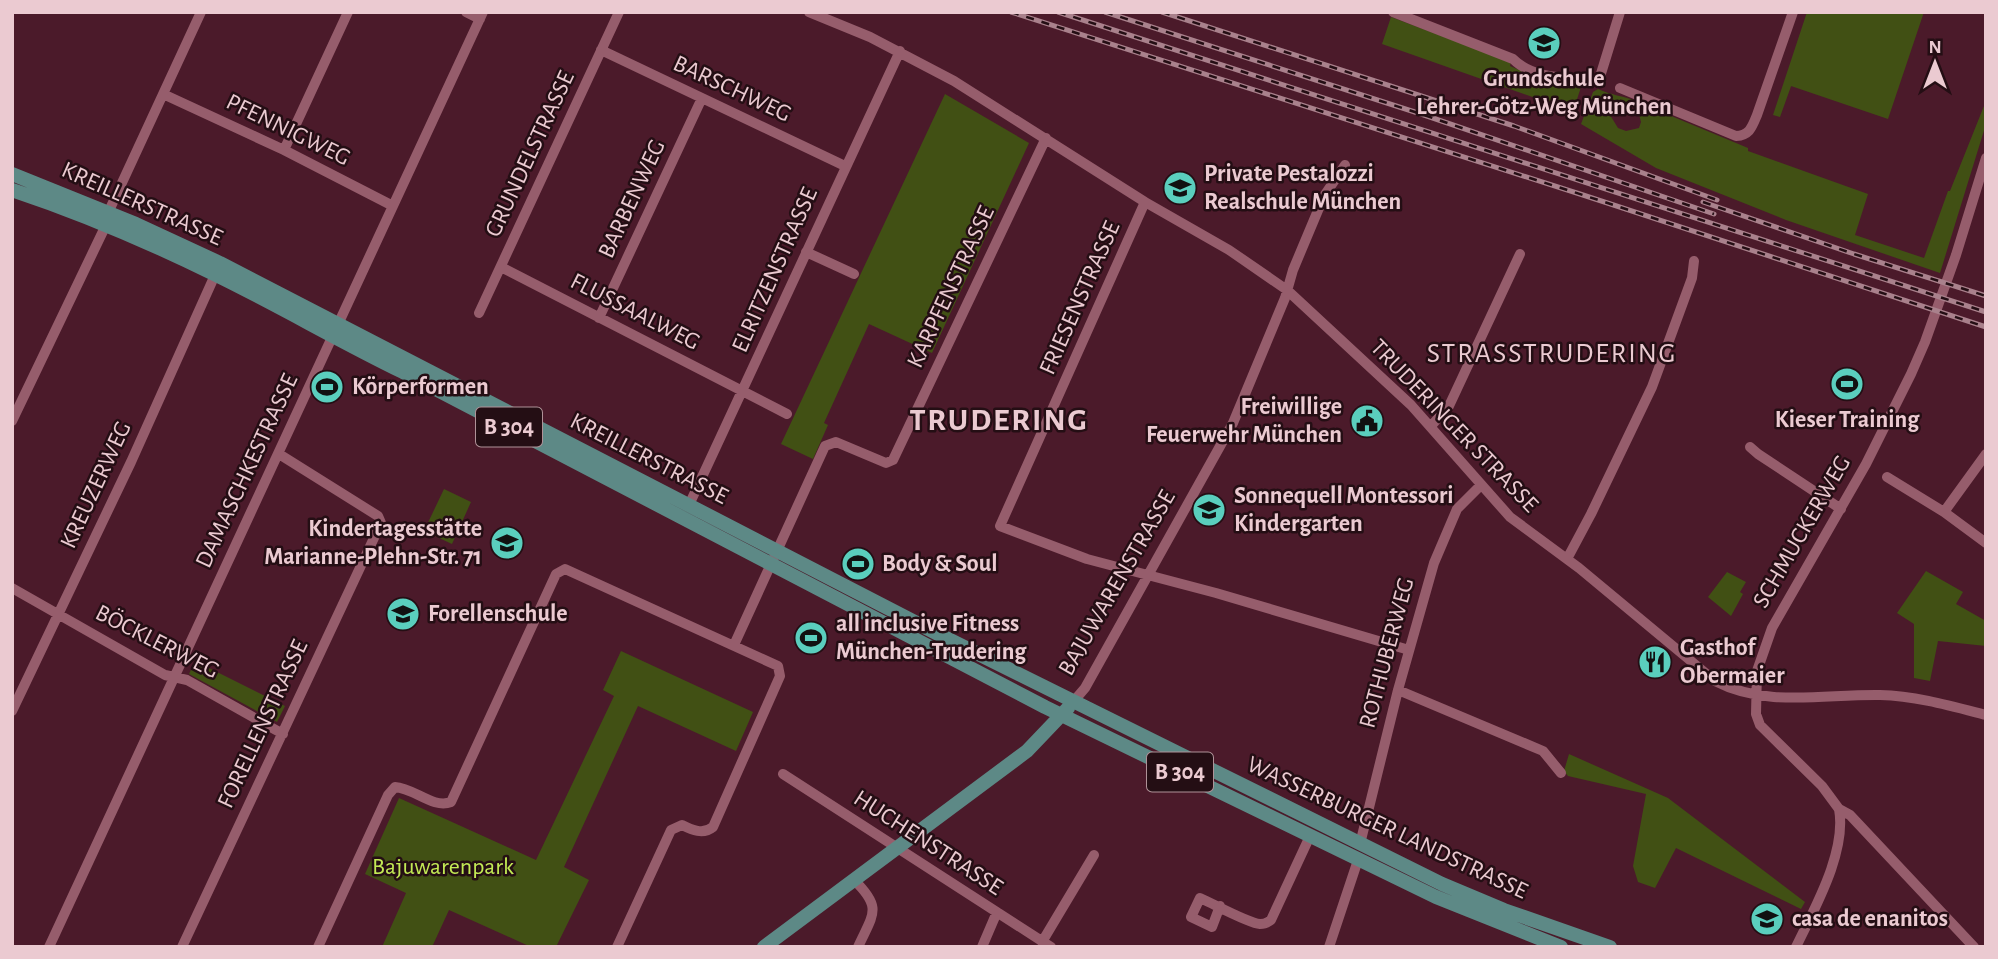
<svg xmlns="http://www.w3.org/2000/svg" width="1998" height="959" font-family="'Alegreya Sans',sans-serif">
	<rect width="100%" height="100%" fill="#4b1a2a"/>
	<path fill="#415014" d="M 1807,12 L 1924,12 L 1888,119 L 1791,86 L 1794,78 L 1780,117 L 1773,115 Z
		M 1391,17 L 1511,62 L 1510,66 C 1535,78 1556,76 1581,87 L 1571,118 L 1541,100 L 1382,44 Z
		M 1598,89 C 1611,95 1623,96 1636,101 L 1634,107 L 1613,107 L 1607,110 L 1618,128 L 1626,131 L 1639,128 L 1641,122 L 1637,107 L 1640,103 L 1748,148 L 1748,151 L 1868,194 L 1855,235 L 1924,258 L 1948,191 L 1950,191 L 1986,101 L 1986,124 L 1940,273 L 1786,220 L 1656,168 L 1581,124 L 1593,92 Z
		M 945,94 L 1029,143 L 932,353 L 869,324 L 824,423 L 828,425 L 813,459 L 781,444 Z
		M 444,489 L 471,502 L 452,544 L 424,531 Z
		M 1926,571 L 1963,592 L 1956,604 L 1986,621 L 1986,646 L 1938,641 L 1930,681 L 1914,678 L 1914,624 L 1897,613 Z
		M 1727,572 L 1746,582 L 1740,592 L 1743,594 L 1731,616 L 1708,597 Z
		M 621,651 L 753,712 L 736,751 L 638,706 L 564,867 L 589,880 L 556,947 L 531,947 L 449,910 L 432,947 L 382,947 L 406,893 L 365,874 L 399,798 L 536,860 L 614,696 L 603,690 Z
		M 195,661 L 285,706 L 277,722 L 189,674 Z
		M 1569,754 L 1668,798 L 1805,902 L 1801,909 L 1676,848 L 1655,888 L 1638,882 L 1633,866 L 1646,794 L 1568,776 L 1564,771 Z"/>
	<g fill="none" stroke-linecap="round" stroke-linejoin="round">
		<path stroke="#965d6c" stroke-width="10" d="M 466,12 L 480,19
			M 809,12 L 870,37 L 954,81 L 1145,202 L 1229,250 L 1287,290 L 1411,405 L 1510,517 L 1579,568 L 1715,681 C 1767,708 1824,694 1880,695 C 1916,696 1951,706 1986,715
			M 1393,12 L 1513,59 C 1535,81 1570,77 1599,80 L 1620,12
			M 601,50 L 845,166
			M 1620,88 L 1736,136 C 1750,135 1752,127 1757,115 L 1793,12
			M 163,94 L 284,150 L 393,206
			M 284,150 L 348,12
			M 1145,202 L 1000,526 L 1087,559 L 1216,593 L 1409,650
			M 108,213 L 201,12
			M 806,252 L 854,274
			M 501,267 L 787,414
			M 479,313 L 619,12
			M 599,318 L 702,98
			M 12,421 L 106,225
			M 1431,426 L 1449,406 L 1520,254
			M 1750,447 L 1758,454 L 1841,509
			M 1887,477 L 1944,512 L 1986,543
			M 689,505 L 900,51
			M 1944,512 L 1986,454
			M 1567,559 L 1591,514 L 1652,387 L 1692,278 L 1694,261
			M 12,588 L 165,675 L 187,680 L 283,734
			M 734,645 L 825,446 L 836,442 L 886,463 L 893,460 L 1046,138
			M 1398,690 L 1543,751 L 1561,773
			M 1073,702 L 1085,688 L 1233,423 L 1285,298 L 1293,270 L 1324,196 L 1345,165
			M 12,711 L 131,462 L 215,275
			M 783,774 L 1051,947
			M 1360,844 L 1398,690 L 1434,563 L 1457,509 L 1480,486
			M 854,880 C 883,908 873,914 858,947
			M 1220,906 L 1212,927 L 1191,917 L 1200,898 C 1214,904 1248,923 1260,924 C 1266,924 1266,923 1271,920 L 1310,836
			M 1042,942 L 1094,855
			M 49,947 L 483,12
			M 182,947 L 381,523 L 378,516 L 279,454
			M 318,947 L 388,795 L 395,787 C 414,788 433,809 451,802 L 556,574 L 565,569 L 778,666 L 780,676 L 713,827 C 703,835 692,830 682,825 L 671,830 L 617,947
			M 982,947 L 997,912
			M 1329,947 L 1358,860
			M 1796,947 C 1814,909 1847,852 1839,809
			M 1974,947 L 1850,815 L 1839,809 L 1822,786 L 1760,725 L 1756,714 L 1757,671 L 1772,628 L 1866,464 L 1911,374 L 1925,342 L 1956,255 L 1986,158"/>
		<path stroke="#5d8986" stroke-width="14" d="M 12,174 L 136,224 L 220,263 L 938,634 L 1442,884 L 1504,910 L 1610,947
			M 12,190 C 81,213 149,242 214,274 C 278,305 339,341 403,372 L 1045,707 L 1436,897 L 1561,947
			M 764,947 L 1027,751 L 1068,708"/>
		<defs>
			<path id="rail" d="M 1011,12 L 1583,195 L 1986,327
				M 1058,12 L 1986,312
				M 1105,12 L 1421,114 L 1714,214
				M 1162,12 L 1514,126 L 1717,200
				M 1703,202 L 1854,254 L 1986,296"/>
		</defs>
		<use href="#rail" stroke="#a9818c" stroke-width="5"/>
		<use href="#rail" stroke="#240e14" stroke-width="2.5" stroke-dasharray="8" stroke-linecap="butt"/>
	</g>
	<defs>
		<symbol id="school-disc" viewBox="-11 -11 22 22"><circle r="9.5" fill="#5acebd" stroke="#240e14"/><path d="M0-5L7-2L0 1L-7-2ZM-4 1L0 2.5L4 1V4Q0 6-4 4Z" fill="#111"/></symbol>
		<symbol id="stadium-disc" viewBox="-11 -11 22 22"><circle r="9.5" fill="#5acebd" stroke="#240e14"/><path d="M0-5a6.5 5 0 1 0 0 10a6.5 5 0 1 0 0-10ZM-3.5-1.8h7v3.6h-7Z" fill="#111"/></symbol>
		<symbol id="civic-disc" viewBox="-11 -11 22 22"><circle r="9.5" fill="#5acebd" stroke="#240e14"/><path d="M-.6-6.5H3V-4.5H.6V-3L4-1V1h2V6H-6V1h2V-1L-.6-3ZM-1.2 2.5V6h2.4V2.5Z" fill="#111"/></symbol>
		<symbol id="restaurant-disc" viewBox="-11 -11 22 22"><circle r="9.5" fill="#5acebd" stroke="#240e14"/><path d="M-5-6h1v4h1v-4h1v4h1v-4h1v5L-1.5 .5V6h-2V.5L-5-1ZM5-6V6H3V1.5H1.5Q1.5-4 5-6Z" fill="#111"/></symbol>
	</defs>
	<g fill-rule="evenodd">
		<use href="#school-disc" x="1525" y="24" width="38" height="38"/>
		<use href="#school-disc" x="1161" y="169" width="38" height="38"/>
		<use href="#stadium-disc" x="1828" y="365" width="38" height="38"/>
		<use href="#stadium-disc" x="308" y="368" width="38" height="38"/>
		<use href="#civic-disc" x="1348" y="402" width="38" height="38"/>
		<use href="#school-disc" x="1190" y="491" width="38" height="38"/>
		<use href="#school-disc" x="488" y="524" width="38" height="38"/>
		<use href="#stadium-disc" x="839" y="545" width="38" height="38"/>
		<use href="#school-disc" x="384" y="595" width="38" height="38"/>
		<use href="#stadium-disc" x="792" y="619" width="38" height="38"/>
		<use href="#restaurant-disc" x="1636" y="643" width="38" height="38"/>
		<use href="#school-disc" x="1748" y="900" width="38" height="38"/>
	</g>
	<g text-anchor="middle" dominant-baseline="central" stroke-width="5" stroke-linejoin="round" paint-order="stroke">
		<g fill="#240e14" stroke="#af9298" stroke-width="2">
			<rect x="476" y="407.5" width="66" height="39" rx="5"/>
			<rect x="1147" y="752.5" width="66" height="39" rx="5"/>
		</g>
		<g font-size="23" font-weight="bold" fill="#ebcad1">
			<text x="509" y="427">B 304</text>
			<text x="1180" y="772">B 304</text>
		</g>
		<g font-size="24" font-weight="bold" fill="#ebcad1" stroke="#240e14" text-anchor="start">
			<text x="1544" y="79" text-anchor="middle">Grundschule<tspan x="1544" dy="28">Lehrer-Götz-Weg München</tspan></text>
			<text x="1204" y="174">Private Pestalozzi<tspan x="1204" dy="28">Realschule München</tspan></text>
			<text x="352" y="387">Körperformen</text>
			<text x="1342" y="407" text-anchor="end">Freiwillige<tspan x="1342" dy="28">Feuerwehr München</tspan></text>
			<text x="1847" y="420" text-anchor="middle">Kieser Training</text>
			<text x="1234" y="496">Sonnequell Montessori<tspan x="1234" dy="28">Kindergarten</tspan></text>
			<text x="482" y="529" text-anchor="end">Kindertagesstätte<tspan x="482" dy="28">Marianne-Plehn-Str. 71</tspan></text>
			<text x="882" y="564">Body &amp; Soul</text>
			<text x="428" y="614">Forellenschule</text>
			<text x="836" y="624">all inclusive Fitness<tspan x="836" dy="28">München-Trudering</tspan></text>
			<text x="1680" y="648">Gasthof<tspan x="1680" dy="28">Obermaier</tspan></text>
			<text x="1792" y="919">casa de enanitos</text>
		</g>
		<g font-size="24" fill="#ebcad1" stroke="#240e14">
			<text transform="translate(732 89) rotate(25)">BARSCHWEG</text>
			<text transform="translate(288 130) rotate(26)">PFENNIGWEG</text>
			<text transform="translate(530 154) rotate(-65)">GRUNDELSTRASSE</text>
			<text transform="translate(632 199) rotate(-65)">BARBENWEG</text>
			<text transform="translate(142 204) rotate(24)">KREILLERSTRASSE</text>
			<text transform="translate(775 270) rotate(-66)">ELRITZENSTRASSE</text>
			<text transform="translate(951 287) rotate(-65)">KARPFENSTRASSE</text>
			<text transform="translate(1080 298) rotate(-66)">FRIESENSTRASSE</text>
			<text transform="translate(635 312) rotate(27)">FLUSSAALWEG</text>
			<text transform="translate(1454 426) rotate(46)">TRUDERINGER STRASSE</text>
			<text transform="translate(649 459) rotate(27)">KREILLERSTRASSE</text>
			<text transform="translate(247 471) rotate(-65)">DAMASCHKESTRASSE</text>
			<text transform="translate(96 485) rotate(-65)">KREUZERWEG</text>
			<text transform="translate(1802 532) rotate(-60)">SCHMUCKERWEG</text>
			<text transform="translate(1117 583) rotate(-60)">BAJUWARENSTRASSE</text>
			<text transform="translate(157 642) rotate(27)">BÖCKLERWEG</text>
			<text transform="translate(1387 653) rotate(-75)">ROTHUBERWEG</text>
			<text transform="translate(263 724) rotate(-65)">FORELLENSTRASSE</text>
			<text transform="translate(1387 828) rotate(25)">WASSERBURGER LANDSTRASSE</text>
			<text transform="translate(928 843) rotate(33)">HUCHENSTRASSE</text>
		</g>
		<g font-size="24" fill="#c3ea55" stroke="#240e14">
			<text x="443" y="867">Bajuwarenpark</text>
		</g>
		<g font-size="28" letter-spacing="2" fill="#ebcad1" stroke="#240e14">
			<text x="1552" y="354">STRASSTRUDERING</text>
		</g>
		<g font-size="32" font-weight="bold" letter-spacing="2" fill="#ebcad1" stroke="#240e14">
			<text x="999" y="420">TRUDERING</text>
		</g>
	</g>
	<rect width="1998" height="959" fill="none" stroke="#ebcad1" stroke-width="28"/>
	<g transform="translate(1935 63)" stroke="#240e14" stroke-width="5" paint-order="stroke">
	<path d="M0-5L12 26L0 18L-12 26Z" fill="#ebcad1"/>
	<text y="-10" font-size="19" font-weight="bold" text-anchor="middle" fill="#ebcad1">N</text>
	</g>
</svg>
